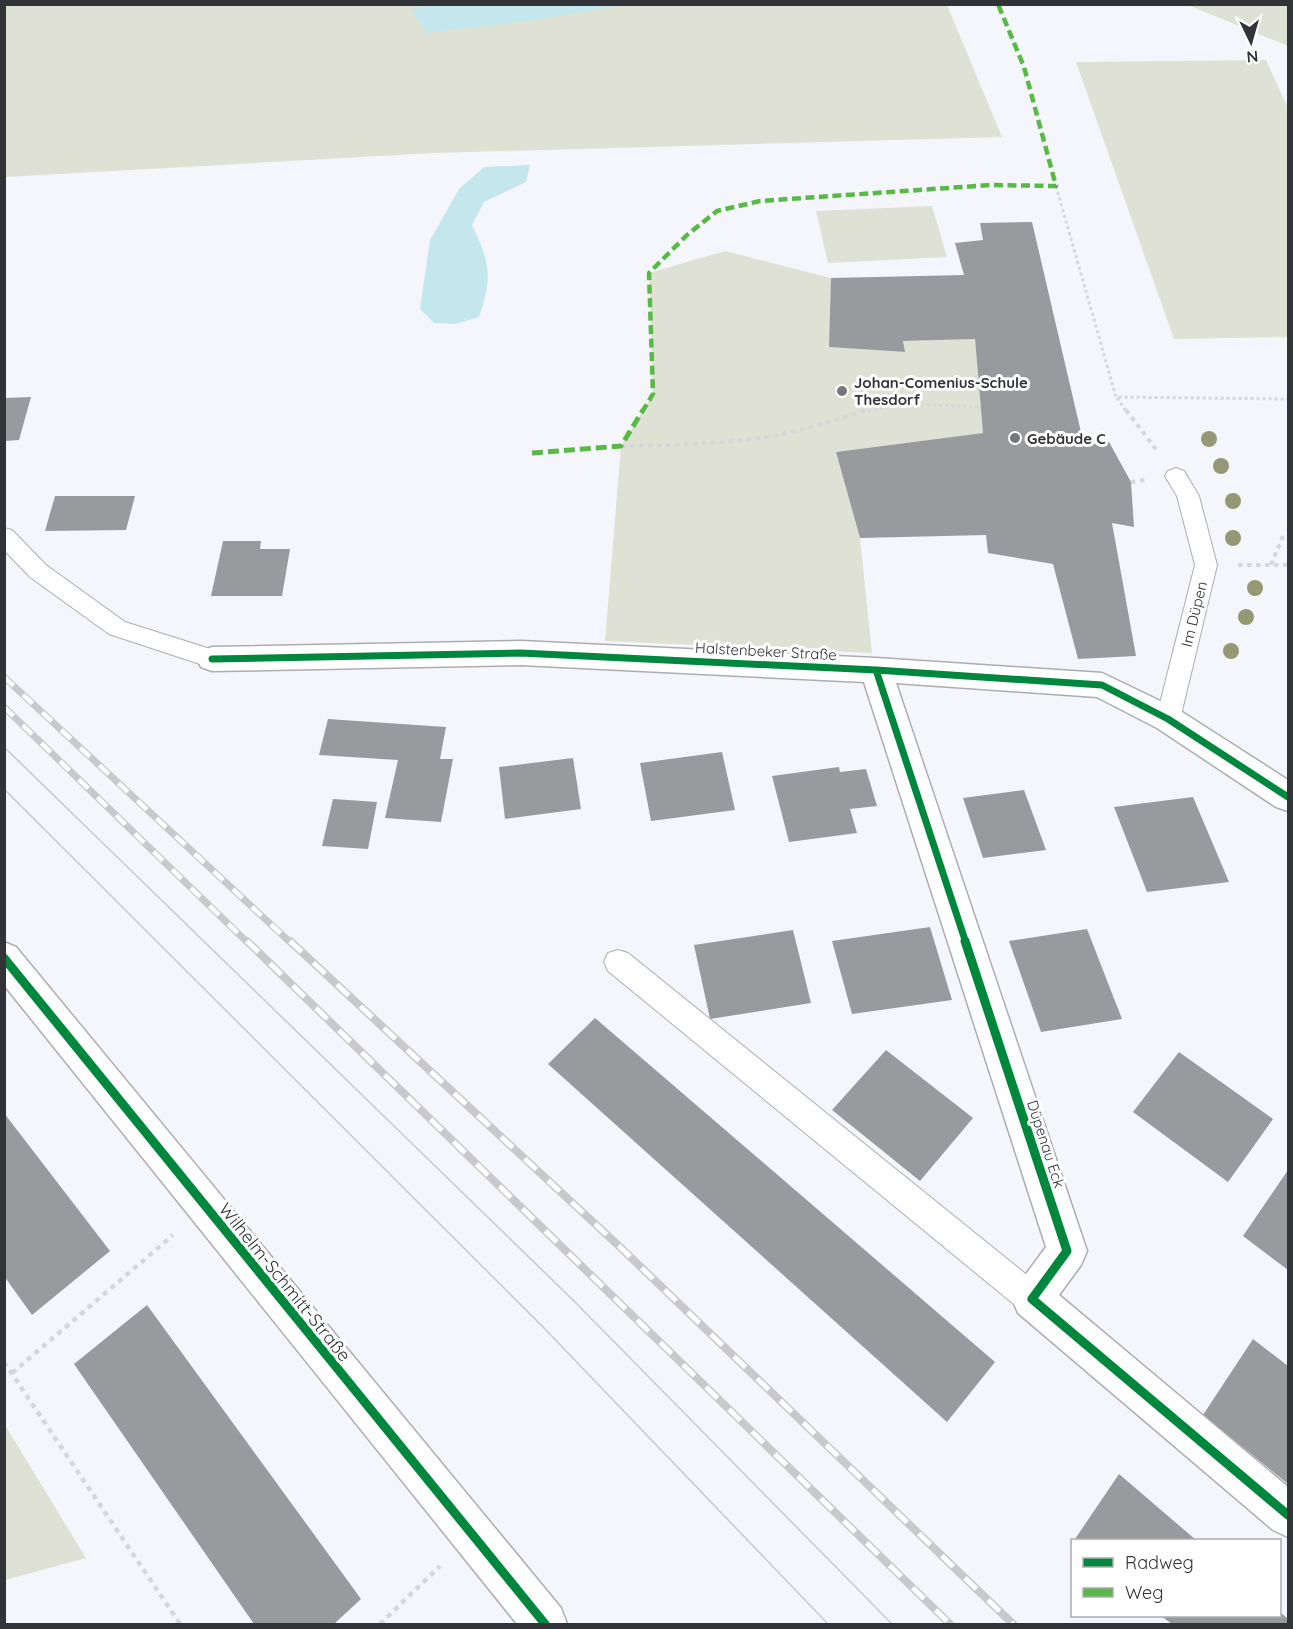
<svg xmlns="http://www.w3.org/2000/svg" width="1293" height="1629" font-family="Quicksand,sans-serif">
	<rect width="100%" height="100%" fill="#f5f6fb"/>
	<path fill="#dfe1d4" d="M 5,4 L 947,5 L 1002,137 L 434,153 L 5,177 Z
		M 1188,5 L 1288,5 L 1288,46 Z
		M 1266,60 L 1288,108 L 1288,337 L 1174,339 L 1076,62 Z
		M 932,206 L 947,257 L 828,263 L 816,211 Z
		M 725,251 L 831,278 L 830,347 L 904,352 L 903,341 L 975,339 L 983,433 L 836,452 L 860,538 L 872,653 L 605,641 L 621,446 L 653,394 L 649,273 Z
		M 5,1425 L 86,1558 L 5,1580 Z"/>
	<path fill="#c3e7ec" d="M 434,4 L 625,4 L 625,5 L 535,20 L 428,33 L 410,9 Z
		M 530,165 L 526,182 L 484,202 L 472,225 C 490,262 493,277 479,317 L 456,324 L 434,323 L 420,309 L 430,240 L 459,189 L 484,167 Z"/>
	<path fill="#999a9e" d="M 1032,222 L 1084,445 L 1109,442 L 1131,482 L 1134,527 L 1112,523 L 1136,656 L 1078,659 L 1053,564 L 988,553 L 986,535 L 860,538 L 836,452 L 983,433 L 975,339 L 903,341 L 905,352 L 829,347 L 831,278 L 964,275 L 955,243 L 983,240 L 980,223 Z
		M 31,397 L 19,440 L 5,441 L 5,398 Z
		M 55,496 L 135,496 L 126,530 L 45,531 Z
		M 223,541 L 261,541 L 260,549 L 290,549 L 282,596 L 211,596 Z
		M 328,719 L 446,727 L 440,759 L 453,759 L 441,822 L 385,818 L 398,760 L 319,755 Z
		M 722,752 L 735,810 L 651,821 L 640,763 Z
		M 573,758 L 581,809 L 505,819 L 499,767 Z
		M 839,767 L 840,772 L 866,769 L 877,806 L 850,809 L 857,833 L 789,842 L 772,776 Z
		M 1024,790 L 1046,850 L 983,858 L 963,798 Z
		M 1193,797 L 1229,882 L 1147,892 L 1114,807 Z
		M 333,799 L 377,802 L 368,849 L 322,846 Z
		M 930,927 L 952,1000 L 852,1014 L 832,941 Z
		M 1087,929 L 1122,1019 L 1041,1032 L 1009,941 Z
		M 793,930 L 811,1003 L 710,1019 L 694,945 Z
		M 595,1018 L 995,1362 L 947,1422 L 548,1064 Z
		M 886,1050 L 973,1118 L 920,1181 L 832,1110 Z
		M 1179,1052 L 1273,1119 L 1228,1182 L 1133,1112 Z
		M 4,1113 L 110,1251 L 32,1315 L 4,1276 Z
		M 1288,1170 L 1288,1270 L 1243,1236 Z
		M 147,1305 L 361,1599 L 334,1624 L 254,1624 L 74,1364 Z
		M 1253,1339 L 1288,1366 L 1288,1484 L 1203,1415 Z
		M 1119,1474 L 1196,1540 L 1078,1540 L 1075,1539 Z
		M 1280,1612 L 1288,1619 L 1288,1624 L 1172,1624 L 1161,1616 L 1280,1616 Z"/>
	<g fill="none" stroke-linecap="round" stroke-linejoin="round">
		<defs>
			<path id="lane" d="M 1176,468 L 1184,471 L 1199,496 L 1217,565 L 1180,719 L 1177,726 L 1168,729 L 1159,726 L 1156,719 L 1195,565 L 1177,496 L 1165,476 L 1168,471 Z
				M 4,528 L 12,530 L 46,565 L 125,622 L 220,652 L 224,659 L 220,666 L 212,668 L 109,634 L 30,577 L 4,550 Z
				M 618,950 L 628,953 L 1043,1288 L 1048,1299 L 1043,1310 L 1032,1315 L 1021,1310 L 608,971 L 604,962 L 608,953 Z"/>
			<path id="street" d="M 521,641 L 876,658 L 1102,673 L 1179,710 L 1288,780 L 1288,811 L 1276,807 L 1157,728 L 1097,697 L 896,683 L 1087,1251 L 1081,1265 L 1059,1295 L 1288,1487 L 1288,1537 L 1273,1530 L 1018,1313 L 1012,1299 L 1018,1285 L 1046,1247 L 864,682 L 521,665 L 212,671 L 201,667 L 197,659 L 201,651 L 212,647 Z
				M 4,942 L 16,947 L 561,1608 L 567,1624 L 517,1624 L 4,985 Z"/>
		</defs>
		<use href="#lane" stroke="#acadb1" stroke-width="2"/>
		<use href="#street" stroke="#acadb1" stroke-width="3"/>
		<path stroke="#d6d7d8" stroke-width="3" stroke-dasharray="3 3" stroke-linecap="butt" d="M 1056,186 L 1116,397 L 1288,399
			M 1117,398 L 1127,412
			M 862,412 L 908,404 L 980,407"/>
		<path stroke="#d6d7d8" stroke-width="4" stroke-dasharray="4.5 4.5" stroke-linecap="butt" d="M 1126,410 L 1158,452
			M 621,446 C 672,445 723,444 773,436 C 805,430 836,420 867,410
			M 1131,482 L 1146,480
			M 1238,565 L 1288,565
			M 1271,565 L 1283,536"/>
		<path stroke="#d6d7d8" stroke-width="4.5" stroke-dasharray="5 5" stroke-linecap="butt" d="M 4,1362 L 180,1624
			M 12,1373 L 173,1235
			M 380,1624 L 440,1566"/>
		<use href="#lane" fill="#fefefe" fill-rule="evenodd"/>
		<use href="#street" fill="#fefefe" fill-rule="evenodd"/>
		<path stroke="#c9c9cb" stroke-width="1.5" d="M 4,747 L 574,1301 L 892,1624
			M 4,789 L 544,1328 L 828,1624"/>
		<defs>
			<path id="rail-far1" d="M 4,677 L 291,943
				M 4,707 L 248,943"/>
			<path id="rail" d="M 247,941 L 950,1624
				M 290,941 L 620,1247 L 1013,1624"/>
		</defs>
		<use href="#rail-far1" stroke="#c9c9cb" stroke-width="7"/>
		<use href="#rail" stroke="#c9c9cb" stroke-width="8"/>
		<use href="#rail-far1" stroke="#fff" stroke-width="4.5" stroke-dasharray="13" stroke-linecap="butt"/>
		<use href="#rail" stroke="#fff" stroke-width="5" stroke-dasharray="16" stroke-linecap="butt"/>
		<path stroke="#58b947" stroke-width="4.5" stroke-dasharray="9 4.5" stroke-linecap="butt" d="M 642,412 L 653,394 L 649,273 L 687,235 L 717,211 L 760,201 L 991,185 L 1056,186 L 1024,67 L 998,4"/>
		<path stroke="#58b947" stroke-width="5" stroke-dasharray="11 5" stroke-linecap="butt" d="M 532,453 L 621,446 L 643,410"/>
		<defs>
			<path id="cycleway-far1" d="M 212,659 L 521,653 L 876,670 L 1102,685 L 1168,719 L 1288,797
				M 876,670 L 966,943"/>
			<path id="cycleway" d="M 965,941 L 1067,1251 L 1032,1299 L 1288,1515
				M 4,958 L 545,1624"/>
		</defs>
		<use href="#cycleway-far1" stroke="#fff" stroke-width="10"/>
		<use href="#cycleway" stroke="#fff" stroke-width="13"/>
		<use href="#cycleway-far1" stroke="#00873e" stroke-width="7"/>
		<use href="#cycleway" stroke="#00873e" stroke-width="9"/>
	</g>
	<g fill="#969774">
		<circle cx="1209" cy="439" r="8"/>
		<circle cx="1221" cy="466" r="8"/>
		<circle cx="1233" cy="501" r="8"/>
		<circle cx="1233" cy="538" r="8"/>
		<circle cx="1255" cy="588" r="8"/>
		<circle cx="1246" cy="617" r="8"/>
		<circle cx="1231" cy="651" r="8"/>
	</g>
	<g fill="#76777c" stroke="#fff" stroke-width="2">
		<circle cx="842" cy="391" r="6"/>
		<circle cx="1015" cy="438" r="6"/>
	</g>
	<g text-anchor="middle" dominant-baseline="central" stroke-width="6" stroke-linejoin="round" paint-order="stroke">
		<g font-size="15" font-weight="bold" fill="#323337" stroke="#fff" text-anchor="start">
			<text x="854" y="382">Johan-Comenius-Schule<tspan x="854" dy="17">Thesdorf</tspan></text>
			<text x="1027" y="438">Gebäude C</text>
		</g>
		<g font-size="15" fill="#323337" stroke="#fff">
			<text transform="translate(1194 614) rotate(-76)">Im Düpen</text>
			<text transform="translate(766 651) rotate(3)">Halstenbeker Straße</text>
			<text transform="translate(1046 1144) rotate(72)">Düpenau Eck</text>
		</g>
		<g font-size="18" fill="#323337" stroke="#fff">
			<text transform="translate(285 1282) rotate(51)">Wilhelm-Schmitt-Straße</text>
		</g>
	</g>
	<rect width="1293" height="1629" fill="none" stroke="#323337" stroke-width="12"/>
	<rect x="1071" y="1539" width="210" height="78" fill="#ffffff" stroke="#adadaf" stroke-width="1.5"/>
	<rect x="1083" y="1558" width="30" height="9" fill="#00873e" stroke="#adadaf" stroke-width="1.5"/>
	<text x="1125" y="1569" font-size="18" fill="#323337">Radweg</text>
	<rect x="1083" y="1588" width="30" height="9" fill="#58b947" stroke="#adadaf" stroke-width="1.5"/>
	<text x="1125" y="1599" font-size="18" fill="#323337">Weg</text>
	<g transform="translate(1251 42) rotate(175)" stroke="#ffffff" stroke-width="4.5" paint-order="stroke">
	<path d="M0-4.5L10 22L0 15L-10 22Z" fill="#323337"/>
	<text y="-9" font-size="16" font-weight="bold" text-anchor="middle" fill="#323337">N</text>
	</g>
</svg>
